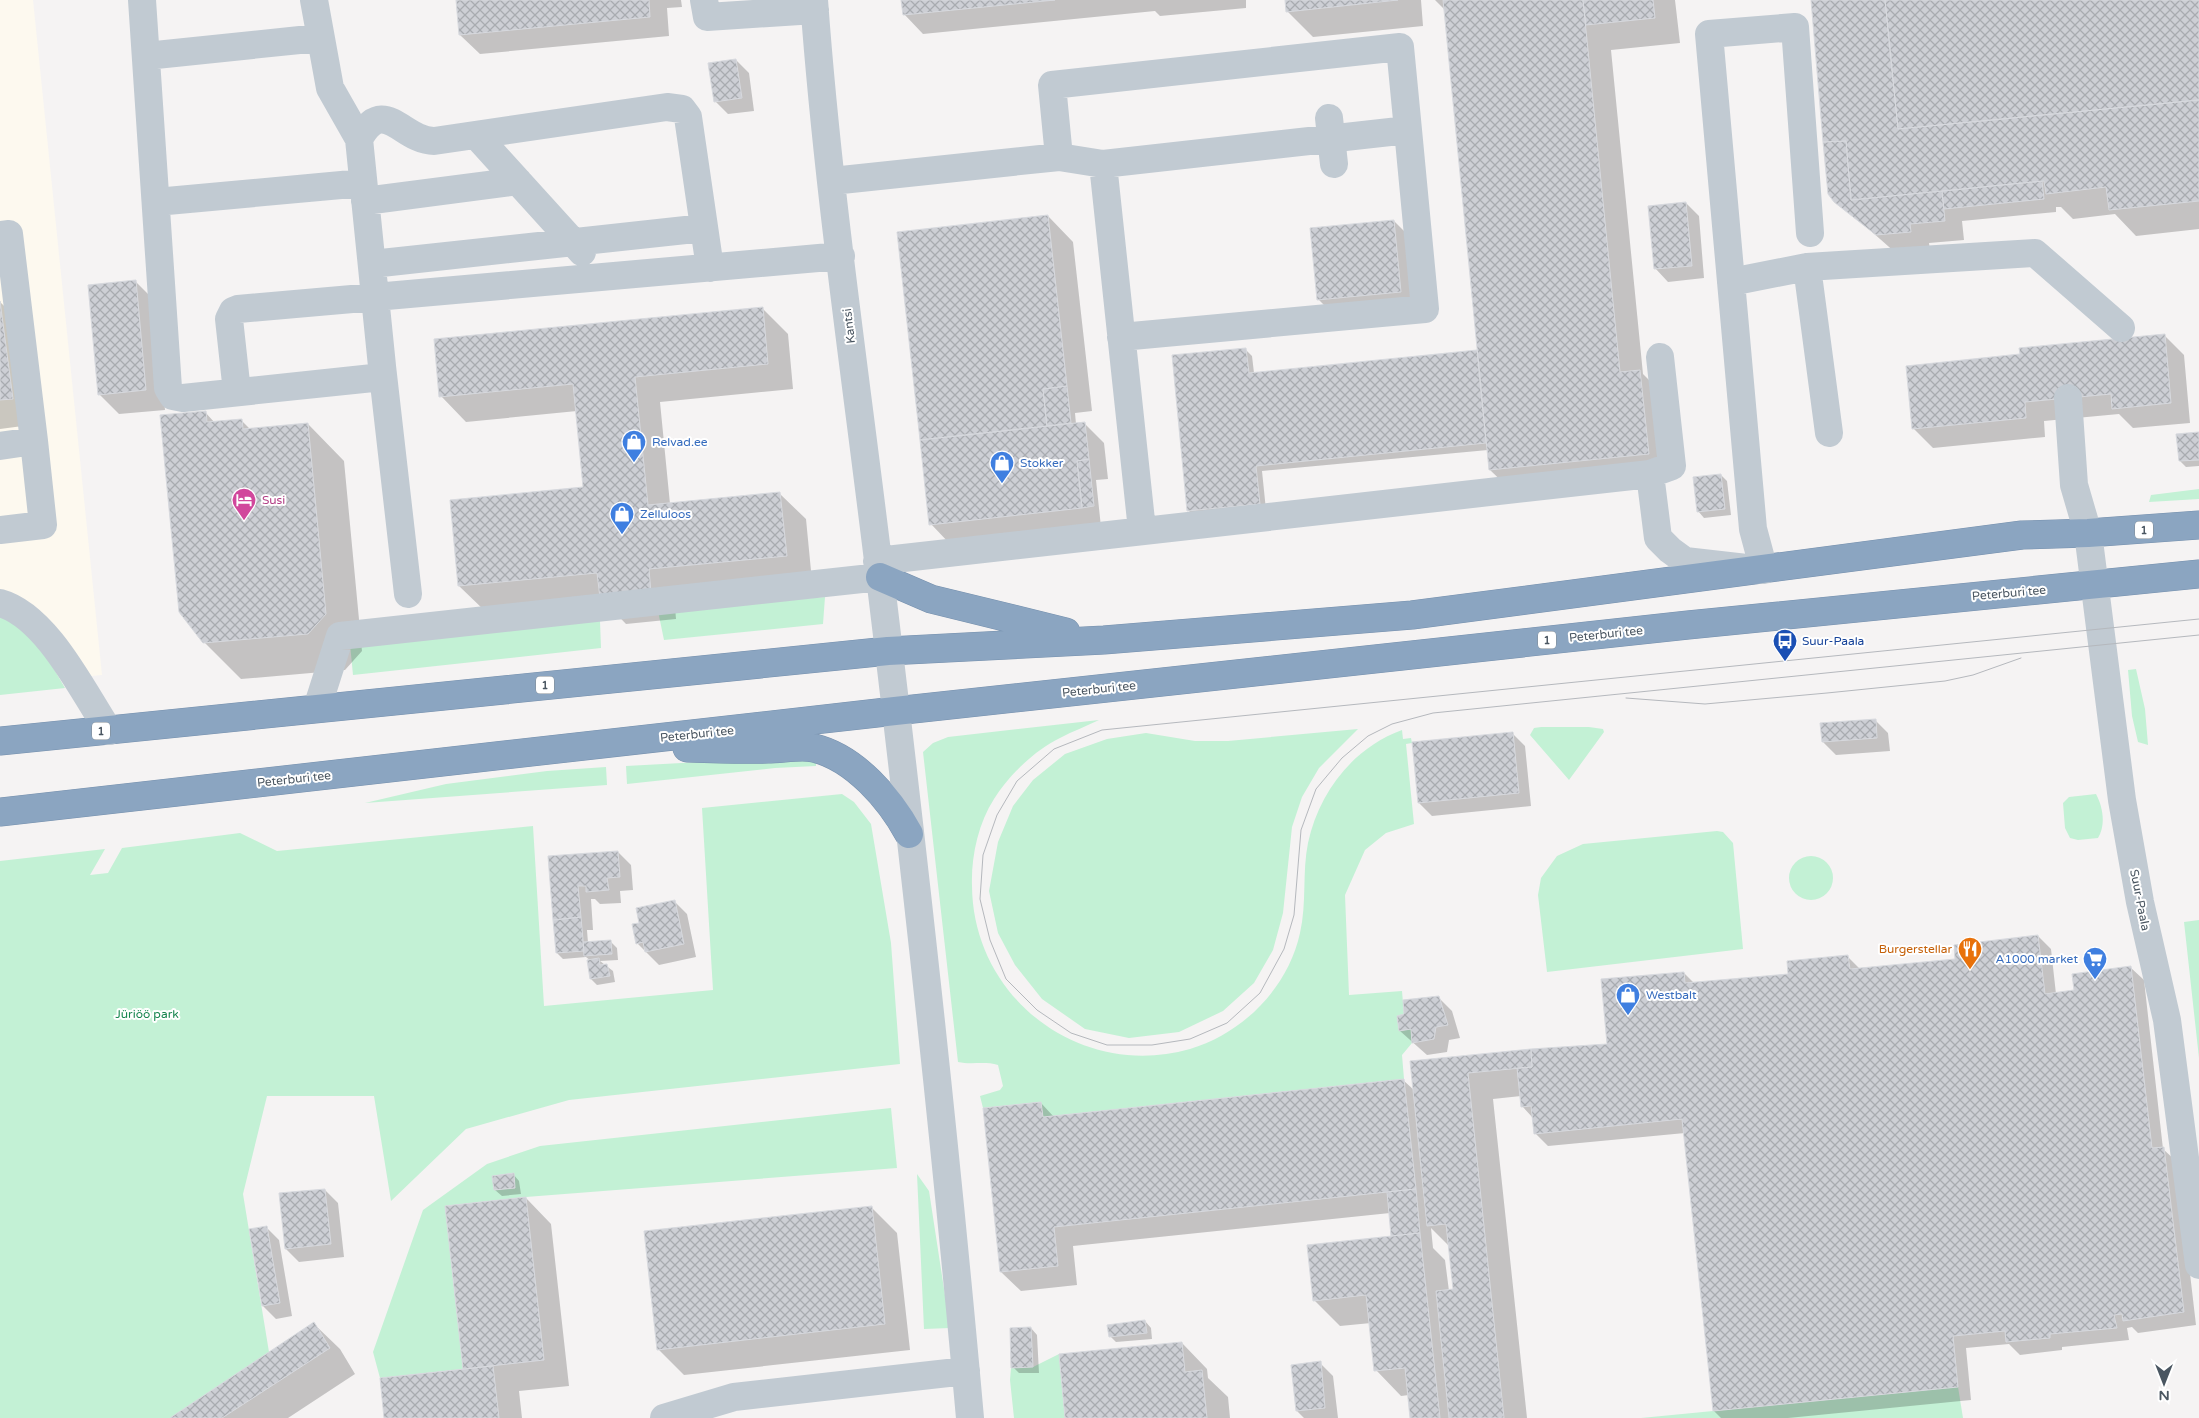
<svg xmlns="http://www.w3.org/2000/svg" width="2199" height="1418" font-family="'Varela Round',sans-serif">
	<defs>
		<pattern id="building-cross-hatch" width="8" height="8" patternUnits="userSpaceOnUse" patternTransform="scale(1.25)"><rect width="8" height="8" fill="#cdcfd5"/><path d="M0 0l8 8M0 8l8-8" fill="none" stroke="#a8abb0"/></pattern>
	</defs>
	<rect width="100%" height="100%" fill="#f5f3f3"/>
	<path fill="#fdf9ef" d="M 0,0 L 33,0 L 102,675 L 0,685 Z"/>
	<path fill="#c3f1d5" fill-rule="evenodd" d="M 2199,489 L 2199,499 L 2149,502 L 2151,495 Z
		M 825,597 L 823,624 L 664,640 L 658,611 Z
		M 0,616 C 30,622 51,664 65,688 L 0,695 Z
		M 600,621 L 601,648 L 353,675 L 350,644 Z
		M 2136,669 L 2145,709 L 2148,745 L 2138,742 L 2132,716 L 2128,670 Z
		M 1099,720 C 1087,726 1073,731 1060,738 C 1034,751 1010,774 994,799 C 978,824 971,857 972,886 C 973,999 1081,1080 1190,1049 C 1243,1033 1288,988 1300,933 C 1307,903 1302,872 1308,843 C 1319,792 1353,748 1402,730 L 1403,739 L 1411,738 L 1412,743 L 1406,744 L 1414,824 L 1386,833 L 1365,850 L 1345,895 L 1349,995 L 1402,991 L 1404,1014 L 1397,1016 L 1399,1031 L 1411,1029 L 1412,1043 L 1402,1055 L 1404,1079 L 1043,1117 L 1041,1102 L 983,1108 L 980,1096 L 1000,1090 L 1003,1086 L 998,1065 C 985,1061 971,1065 958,1062 L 923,752 L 933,743 L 948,737 Z
		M 1541,727 L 1589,727 L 1603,729 L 1604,732 L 1569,780 L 1530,735 L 1534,728 Z
		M 1358,729 L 1319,768 L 1302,797 L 1292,827 L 1283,913 L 1273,950 L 1254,983 L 1223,1011 L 1179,1032 L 1129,1038 L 1085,1029 L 1042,999 L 1015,965 L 998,933 L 989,891 L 998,842 L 1013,806 L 1033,780 L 1065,754 L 1107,739 L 1146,733 L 1195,741 L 1228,741 Z
		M 793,757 L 816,761 L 816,766 L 775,768 L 627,784 L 626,766 Z
		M 606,767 L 607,785 L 365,803 L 446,784 L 547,771 Z
		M 842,794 L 854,802 L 871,824 L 891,943 L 900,1064 L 569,1100 L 466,1129 L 391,1201 L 374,1096 L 267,1096 L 243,1194 L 269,1352 L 170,1418 L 0,1418 L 0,861 L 105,849 L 90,875 L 108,873 L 122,848 L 240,833 L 277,851 L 533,826 L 544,1006 L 713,990 L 702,808 Z
		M 2096,794 C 2103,807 2106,825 2098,838 L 2078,840 L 2070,838 L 2065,828 L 2063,803 L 2069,797 Z
		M 1717,831 L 1723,832 L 1733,843 L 1743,949 L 1547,972 L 1538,895 L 1541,878 L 1557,856 L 1583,844 Z
		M1789 878a22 22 0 1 1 44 0a22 22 0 1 1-44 0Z
		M 2199,920 L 2199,1058 L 2184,922 Z
		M 891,1108 L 897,1168 L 526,1197 L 445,1206 L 463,1369 L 380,1378 L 373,1352 L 423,1210 L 487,1164 L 540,1146 ZM 513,1173 L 515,1188 L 494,1190 L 493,1176 Z
		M 917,1174 L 929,1191 L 950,1328 L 924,1329 Z
		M 1059,1354 L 1065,1418 L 1014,1418 L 1010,1380 L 1011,1368 L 1033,1367 Z
		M 1958,1387 L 1963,1418 L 1641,1418 Z"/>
	<path fill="#0003" fill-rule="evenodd" d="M 457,0 L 681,0 L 682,7 L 667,8 L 669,36 L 480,54 L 460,35 Z
		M 902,0 L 1246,0 L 1246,8 L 1160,16 L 1155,11 L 923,34 L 904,14 Z
		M 1286,0 L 1421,0 L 1423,26 L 1313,37 L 1287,11 Z
		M 1435,0 L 1675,0 L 1680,43 L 1611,50 L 1643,374 L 1666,397 L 1674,480 L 1516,495 L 1490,470 L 1488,450 L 1262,471 L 1266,510 L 1195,517 L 1188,510 L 1246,350 L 1252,356 L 1254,373 L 1477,352 L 1479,354 L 1445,10 Z
		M 1812,0 L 2199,0 L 2199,229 L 2136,236 L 2115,214 L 2073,219 L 2061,207 L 2056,207 L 2056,212 L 1962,221 L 1964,240 L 1929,243 L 1930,251 L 1897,254 L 1829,194 Z
		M 736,60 L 749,73 L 754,111 L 728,114 L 715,101 Z
		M 1686,203 L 1699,216 L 1704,278 L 1668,282 L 1655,268 Z
		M 1048,216 L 1073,242 L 1092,411 L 1075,413 L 1076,424 L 1084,423 L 1104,443 L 1108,479 L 1096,480 L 1101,527 L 950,544 L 931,524 L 899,233 Z
		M 1394,221 L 1414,241 L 1420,312 L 1338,319 L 1318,299 Z
		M 135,281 L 155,301 L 165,410 L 119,414 L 99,394 Z
		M 0,302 L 27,328 L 38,424 L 0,429 Z
		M 762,308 L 788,334 L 793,389 L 660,402 L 670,504 L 780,494 L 806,519 L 812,581 L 674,594 L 676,619 L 626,624 L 603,600 L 485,611 L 459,586 L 584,488 L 577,411 L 466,422 L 441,396 Z
		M 2164,335 L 2184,355 L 2190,423 L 2133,428 L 2119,414 L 2044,421 L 2045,437 L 1933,448 L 1913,428 L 2021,356 Z
		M 205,412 L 215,423 L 241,420 L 251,430 L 308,424 L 344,461 L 362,651 L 345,670 L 241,679 L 204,642 Z
		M 2199,433 L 2199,466 L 2186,467 L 2180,461 Z
		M 1721,475 L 1727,481 L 1731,515 L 1704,518 L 1698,511 Z
		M 1875,720 L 1888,733 L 1890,751 L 1836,755 L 1823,742 Z
		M 1512,733 L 1525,746 L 1531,806 L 1432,816 L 1419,803 Z
		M 618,852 L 631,865 L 633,890 L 620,891 L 621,903 L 600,904 L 595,899 L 591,899 L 593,930 L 587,930 L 588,943 L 611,942 L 617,948 L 618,960 L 600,961 L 613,971 L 615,982 L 597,985 L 591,979 L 591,961 L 586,957 L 563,959 L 557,953 L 549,858 Z
		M 674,901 L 687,914 L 696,957 L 659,965 L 637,943 L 640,924 Z
		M 2038,936 L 2051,949 L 2056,994 L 2075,991 L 2130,967 L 2144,980 L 2163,1149 L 2177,1162 L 2196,1325 L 2138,1333 L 2132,1327 L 2127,1328 L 2129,1340 L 2062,1347 L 2062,1350 L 2020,1355 L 2009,1344 L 1966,1348 L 1971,1400 L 1788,1418 L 1721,1418 L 1714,1411 L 1685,1133 L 1548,1146 L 1535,1133 L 1533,1118 L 1522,1106 L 1521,1096 L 1493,1099 L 1527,1418 L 1411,1418 L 1409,1395 L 1401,1396 L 1376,1370 L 1371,1323 L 1340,1326 L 1314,1300 L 1393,1237 L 1390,1213 L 1073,1246 L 1077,1285 L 1021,1291 L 1001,1272 L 1041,1103 L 1054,1117 L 1403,1080 L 1415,1091 L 1412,1063 L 1608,1045 L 1684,973 L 1694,983 L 1790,975 L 1848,957 L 1860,969 L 1957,960 ZM 1431,1228 L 1449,1246 L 1454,1290 L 1449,1291 L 1445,1260 L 1433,1248 Z
		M 1439,998 L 1452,1011 L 1460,1038 L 1449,1040 L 1447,1052 L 1427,1055 L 1400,1031 L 1405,1014 Z
		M 513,1174 L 519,1181 L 521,1194 L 502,1196 L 495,1190 Z
		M 325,1190 L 338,1203 L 344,1257 L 299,1262 L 286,1249 Z
		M 526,1198 L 551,1224 L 569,1386 L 519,1391 L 522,1418 L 386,1418 L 464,1370 L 446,1207 Z
		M 871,1207 L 897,1233 L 910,1350 L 684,1375 L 658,1349 Z
		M 266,1227 L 279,1240 L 292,1316 L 276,1319 L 263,1306 Z
		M 1145,1321 L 1151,1328 L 1152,1339 L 1116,1342 L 1110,1336 Z
		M 314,1324 L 340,1349 L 355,1374 L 288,1418 L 172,1418 Z
		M 1031,1328 L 1037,1335 L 1039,1373 L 1019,1373 L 1013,1367 Z
		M 1182,1343 L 1207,1369 L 1208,1378 L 1228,1397 L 1230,1418 L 1067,1418 Z
		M 1320,1363 L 1333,1376 L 1338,1418 L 1304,1418 L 1297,1411 L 1293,1366 Z"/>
	<path fill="url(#building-cross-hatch)" stroke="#d7d9de" d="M 456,0 L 649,0 L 650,17 L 459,35 Z
		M 901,0 L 1055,0 L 903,15 Z
		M 1285,0 L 1398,0 L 1286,12 Z
		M 1443,0 L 1583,0 L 1620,372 L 1640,370 L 1649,454 L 1489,470 Z
		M 1583,0 L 1653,0 L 1655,18 L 1586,25 Z
		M 1811,0 L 1885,0 L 1898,129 L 2199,100 L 2199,201 L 2109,210 L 2106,187 L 2046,194 L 2044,181 L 1851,200 L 1846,141 L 1823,142 Z
		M 1885,0 L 2199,0 L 2199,100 L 1898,129 Z
		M 736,59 L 742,98 L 714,102 L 708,63 Z
		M 1846,141 L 1851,200 L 1942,191 L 1945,221 L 1910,224 L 1911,232 L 1876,235 L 1834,202 L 1828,194 L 1823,142 Z
		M 2042,181 L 2044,199 L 1944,209 L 1942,191 Z
		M 1686,202 L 1692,266 L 1654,269 L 1648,206 Z
		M 1048,215 L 1067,386 L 1043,389 L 1047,426 L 920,440 L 897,232 Z
		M 1394,220 L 1401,292 L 1317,300 L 1310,228 Z
		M 136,280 L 146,390 L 98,395 L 88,285 Z
		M 0,301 L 13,399 L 0,400 Z
		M 763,307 L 768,364 L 635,377 L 648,505 L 780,492 L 787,556 L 649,569 L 651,593 L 600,598 L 597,573 L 458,586 L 450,500 L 583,487 L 573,384 L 439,397 L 434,339 Z
		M 2165,334 L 2171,403 L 2112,409 L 2111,394 L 2025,402 L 2026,418 L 1912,429 L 1906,366 L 2020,354 L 2019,348 Z
		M 1246,348 L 1249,373 L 1477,350 L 1486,443 L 1256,466 L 1260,504 L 1187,511 L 1172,355 Z
		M 1067,386 L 1071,423 L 1047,426 L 1043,389 Z
		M 206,411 L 207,422 L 242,419 L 243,429 L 308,423 L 326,614 L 308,634 L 203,643 L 179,612 L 160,415 Z
		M 1085,422 L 1089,459 L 1077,461 L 1082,508 L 929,525 L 920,440 Z
		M 2199,432 L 2199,460 L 2179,461 L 2176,434 Z
		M 1089,459 L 1094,506 L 1082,508 L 1077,461 Z
		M 1721,474 L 1725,509 L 1697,512 L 1693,477 Z
		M 1876,719 L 1877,738 L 1822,742 L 1820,723 Z
		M 1513,732 L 1519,793 L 1418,803 L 1412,742 Z
		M 618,851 L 620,877 L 607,878 L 609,890 L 586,892 L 586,886 L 578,886 L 581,917 L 553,920 L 548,856 Z
		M 675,900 L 684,944 L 645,952 L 643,942 L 636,944 L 632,924 L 639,923 L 636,908 Z
		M 581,917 L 584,951 L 556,953 L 553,920 Z
		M 2038,935 L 2045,994 L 2074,990 L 2072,974 L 2131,966 L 2152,1148 L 2164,1147 L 2184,1312 L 2123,1321 L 2122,1314 L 2114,1315 L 2117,1328 L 2050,1334 L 2050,1338 L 2006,1342 L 2005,1331 L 1953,1336 L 1958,1387 L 1713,1411 L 1682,1119 L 1534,1134 L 1531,1106 L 1521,1107 L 1517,1068 L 1532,1067 L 1531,1049 L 1607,1044 L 1601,979 L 1684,972 L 1685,983 L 1788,974 L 1787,961 L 1848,955 L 1850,969 L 1955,959 L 1954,945 Z
		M 611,940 L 612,954 L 584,956 L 583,942 Z
		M 599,958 L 600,965 L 607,964 L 610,976 L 590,979 L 587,960 Z
		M 1439,996 L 1448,1025 L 1436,1027 L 1434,1039 L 1412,1043 L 1411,1029 L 1399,1031 L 1397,1016 L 1404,1014 L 1403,1000 Z
		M 1531,1049 L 1532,1067 L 1468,1073 L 1504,1418 L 1449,1418 L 1436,1291 L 1453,1289 L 1446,1224 L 1427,1226 L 1410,1061 Z
		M 1404,1079 L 1416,1189 L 1054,1227 L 1058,1266 L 1000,1272 L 983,1108 L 1041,1102 L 1043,1117 Z
		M 514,1173 L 515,1188 L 494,1190 L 492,1176 Z
		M 325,1189 L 331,1244 L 285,1249 L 279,1193 Z
		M 1416,1189 L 1420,1233 L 1391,1236 L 1387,1192 Z
		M 526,1197 L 544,1360 L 463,1369 L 445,1206 Z
		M 872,1206 L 885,1324 L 657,1350 L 644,1231 Z
		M 267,1226 L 280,1303 L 262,1306 L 249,1229 Z
		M 1420,1233 L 1440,1418 L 1410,1418 L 1405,1368 L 1374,1371 L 1366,1295 L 1313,1301 L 1307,1245 Z
		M 1145,1320 L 1147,1333 L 1109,1337 L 1107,1325 Z
		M 314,1322 L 330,1348 L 222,1418 L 170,1418 Z
		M 1031,1327 L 1033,1367 L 1011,1368 L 1010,1328 Z
		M 1182,1342 L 1185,1372 L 1202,1370 L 1207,1418 L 1065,1418 L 1059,1354 Z
		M 1321,1361 L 1325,1408 L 1296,1411 L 1291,1365 Z
		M 493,1366 L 499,1418 L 384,1418 L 380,1378 Z"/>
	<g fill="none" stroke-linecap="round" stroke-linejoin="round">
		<defs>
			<path id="highway" d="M 880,577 L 931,599 L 1066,632
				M 0,741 L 888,651 L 1104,640 L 1412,615 L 2022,535 L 2088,533 L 2199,525
				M 687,748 C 714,749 741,750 768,749 C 782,749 801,745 814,748 C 855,758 890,799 909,834
				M 0,812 L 895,711 L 1688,625 L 2199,574"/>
		</defs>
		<use href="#highway" stroke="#7690ad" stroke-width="29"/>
		<path stroke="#c1cad2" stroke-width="28" d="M 142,0 L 168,388 L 173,396 L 183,398 L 373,378 L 380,374 L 382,366 L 359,139 C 384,94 402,141 434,141 L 667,107 L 682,109 L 688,117 L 710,268
			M 314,0 L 330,88 L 359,139
			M 704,0 L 707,17 L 815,10
			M 814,0 C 828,193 857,385 880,577 C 914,857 945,1137 970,1418
			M 146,56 L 319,38
			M 1329,118 L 1334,164
			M 476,135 L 582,252
			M 1059,157 L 1052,85 L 1400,47 L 1408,130
			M 832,181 L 1059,157 L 1103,164
			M 365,201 L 518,181
			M 156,202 L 363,183
			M 0,235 L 9,234 L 34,441 L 0,446
			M 372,264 L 704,228
			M 1807,267 L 1829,433
			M 1731,282 L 1807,267 L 2035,253 L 2121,328
			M 1121,337 L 1425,309 L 1408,130 L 1103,164 L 1142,530
			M 382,366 L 408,594
			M 237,392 L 229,319 L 233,311 L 238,309 L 841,256
			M 2068,398 L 2074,485 L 2088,533 L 2122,800 L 2140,902 L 2167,1020 L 2199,1265
			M 1650,474 L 1658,538 L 1670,550 L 1685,561 L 1764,570 L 1753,529 L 1709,34 L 1795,27 L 1810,233
			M 0,530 L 43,525 L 34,441
			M 877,561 L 1650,474 L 1672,466 L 1660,357
			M 0,603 C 47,616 83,692 109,731
			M 317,708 L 340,636 L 880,577
			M 664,1418 L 734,1397 L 966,1371"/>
		<use href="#highway" stroke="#8ba5c1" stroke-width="28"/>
		<path stroke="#b5b8bd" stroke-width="1" d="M 2199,619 L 1102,730 L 1054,749 L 1017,781 L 997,815 L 983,855 L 980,899 L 990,940 L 1006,979 L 1037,1010 L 1071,1033 L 1107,1045 L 1152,1045 L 1190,1039 L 1227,1023 L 1260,993 L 1284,949 L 1294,915 L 1301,830 L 1316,789 L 1342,758 L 1368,736 L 1392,724 L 1433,713 L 2199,635
			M 1626,698 L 1705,704 L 1827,693 L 1945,681 L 1973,675 L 2021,658"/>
	</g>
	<defs>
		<symbol id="shop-pin" viewBox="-11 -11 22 30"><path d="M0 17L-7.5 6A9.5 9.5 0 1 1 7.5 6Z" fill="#3f7fe0" stroke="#fff"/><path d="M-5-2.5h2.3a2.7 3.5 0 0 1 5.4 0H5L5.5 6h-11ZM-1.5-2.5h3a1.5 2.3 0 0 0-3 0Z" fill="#fff"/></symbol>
		<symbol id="hotel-pin" viewBox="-11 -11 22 30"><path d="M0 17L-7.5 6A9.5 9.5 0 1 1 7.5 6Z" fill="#d1479c" stroke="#fff"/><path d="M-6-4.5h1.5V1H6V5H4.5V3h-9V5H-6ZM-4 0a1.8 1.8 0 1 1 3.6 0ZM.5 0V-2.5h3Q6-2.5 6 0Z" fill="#fff"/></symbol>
		<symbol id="bus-pin" viewBox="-11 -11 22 30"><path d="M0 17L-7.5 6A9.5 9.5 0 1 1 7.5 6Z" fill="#1a4fb4" stroke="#fff"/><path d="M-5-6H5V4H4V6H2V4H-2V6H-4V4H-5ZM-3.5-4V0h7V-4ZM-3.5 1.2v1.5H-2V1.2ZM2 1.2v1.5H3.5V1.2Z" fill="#fff"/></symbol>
		<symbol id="restaurant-pin" viewBox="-11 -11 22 30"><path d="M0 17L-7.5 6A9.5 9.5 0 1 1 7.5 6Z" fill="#e8710a" stroke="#fff"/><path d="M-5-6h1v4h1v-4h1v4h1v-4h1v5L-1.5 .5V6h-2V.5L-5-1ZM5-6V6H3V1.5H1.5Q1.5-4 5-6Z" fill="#fff"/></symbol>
		<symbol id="supermarket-pin" viewBox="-11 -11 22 30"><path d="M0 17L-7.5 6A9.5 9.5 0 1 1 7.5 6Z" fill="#3f7fe0" stroke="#fff"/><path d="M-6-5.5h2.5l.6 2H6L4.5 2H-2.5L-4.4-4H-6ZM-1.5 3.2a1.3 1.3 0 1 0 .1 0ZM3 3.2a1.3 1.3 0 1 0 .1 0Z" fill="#fff"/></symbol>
	</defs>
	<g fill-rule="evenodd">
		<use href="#shop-pin" x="620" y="428" width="28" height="38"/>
		<use href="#shop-pin" x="988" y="449" width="28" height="38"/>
		<use href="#hotel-pin" x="230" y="486" width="28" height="38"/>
		<use href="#shop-pin" x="608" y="500" width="28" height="38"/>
		<use href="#bus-pin" x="1771" y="627" width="28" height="38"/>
		<use href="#restaurant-pin" x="1956" y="935" width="28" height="38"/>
		<use href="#supermarket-pin" x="2081" y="945" width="28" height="38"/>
		<use href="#shop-pin" x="1614" y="981" width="28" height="38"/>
	</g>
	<g text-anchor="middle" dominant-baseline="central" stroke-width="4" stroke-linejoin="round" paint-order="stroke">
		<g fill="#fff" stroke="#808990" stroke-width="1">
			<rect x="2135" y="521.5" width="18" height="17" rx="4"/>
			<rect x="1538" y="631.5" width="18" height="17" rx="4"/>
			<rect x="536" y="676.5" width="18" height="17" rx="4"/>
			<rect x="92" y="722.5" width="18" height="17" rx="4"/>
		</g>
		<g font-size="11" font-weight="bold" fill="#4a5661">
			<text x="2144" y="530">1</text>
			<text x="1547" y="640">1</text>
			<text x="545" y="685">1</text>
			<text x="101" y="731">1</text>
		</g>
		<g font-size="12" fill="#4a5661" stroke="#fff">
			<text transform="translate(849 326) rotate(-97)">Kantsi</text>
			<text transform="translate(2009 593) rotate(-5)">Peterburi tee</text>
			<text transform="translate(1606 634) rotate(-6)">Peterburi tee</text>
			<text transform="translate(1099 689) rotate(-6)">Peterburi tee</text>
			<text transform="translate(697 734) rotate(-6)">Peterburi tee</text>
			<text transform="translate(294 779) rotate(-6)">Peterburi tee</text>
			<text transform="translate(2140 900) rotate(79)">Suur-Paala</text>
		</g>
		<g font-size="12" fill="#366cbe" stroke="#fff" text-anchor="start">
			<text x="652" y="442">Relvad.ee</text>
			<text x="1020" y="463">Stokker</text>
			<text x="640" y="514">Zelluloos</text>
			<text x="2078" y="959" text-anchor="end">A1000 market</text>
			<text x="1646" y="995">Westbalt</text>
		</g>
		<g font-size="12" fill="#b23c85" stroke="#fff" text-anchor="start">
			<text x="262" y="500">Susi</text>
		</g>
		<g font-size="12" fill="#164399" stroke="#fff" text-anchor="start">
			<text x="1802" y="641">Suur-Paala</text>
		</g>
		<g font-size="12" fill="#c56008" stroke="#fff" text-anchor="end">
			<text x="1952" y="949">Burgerstellar</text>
		</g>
		<g font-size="12" fill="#17864f" stroke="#fff">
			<text x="147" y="1014">Jüriöö park</text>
		</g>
	</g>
	<g transform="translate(2164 1383) rotate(180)" stroke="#ffffff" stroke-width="4" paint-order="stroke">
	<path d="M0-4L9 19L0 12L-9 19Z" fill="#4a5661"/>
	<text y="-8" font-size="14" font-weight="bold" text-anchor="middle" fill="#4a5661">N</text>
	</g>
</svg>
